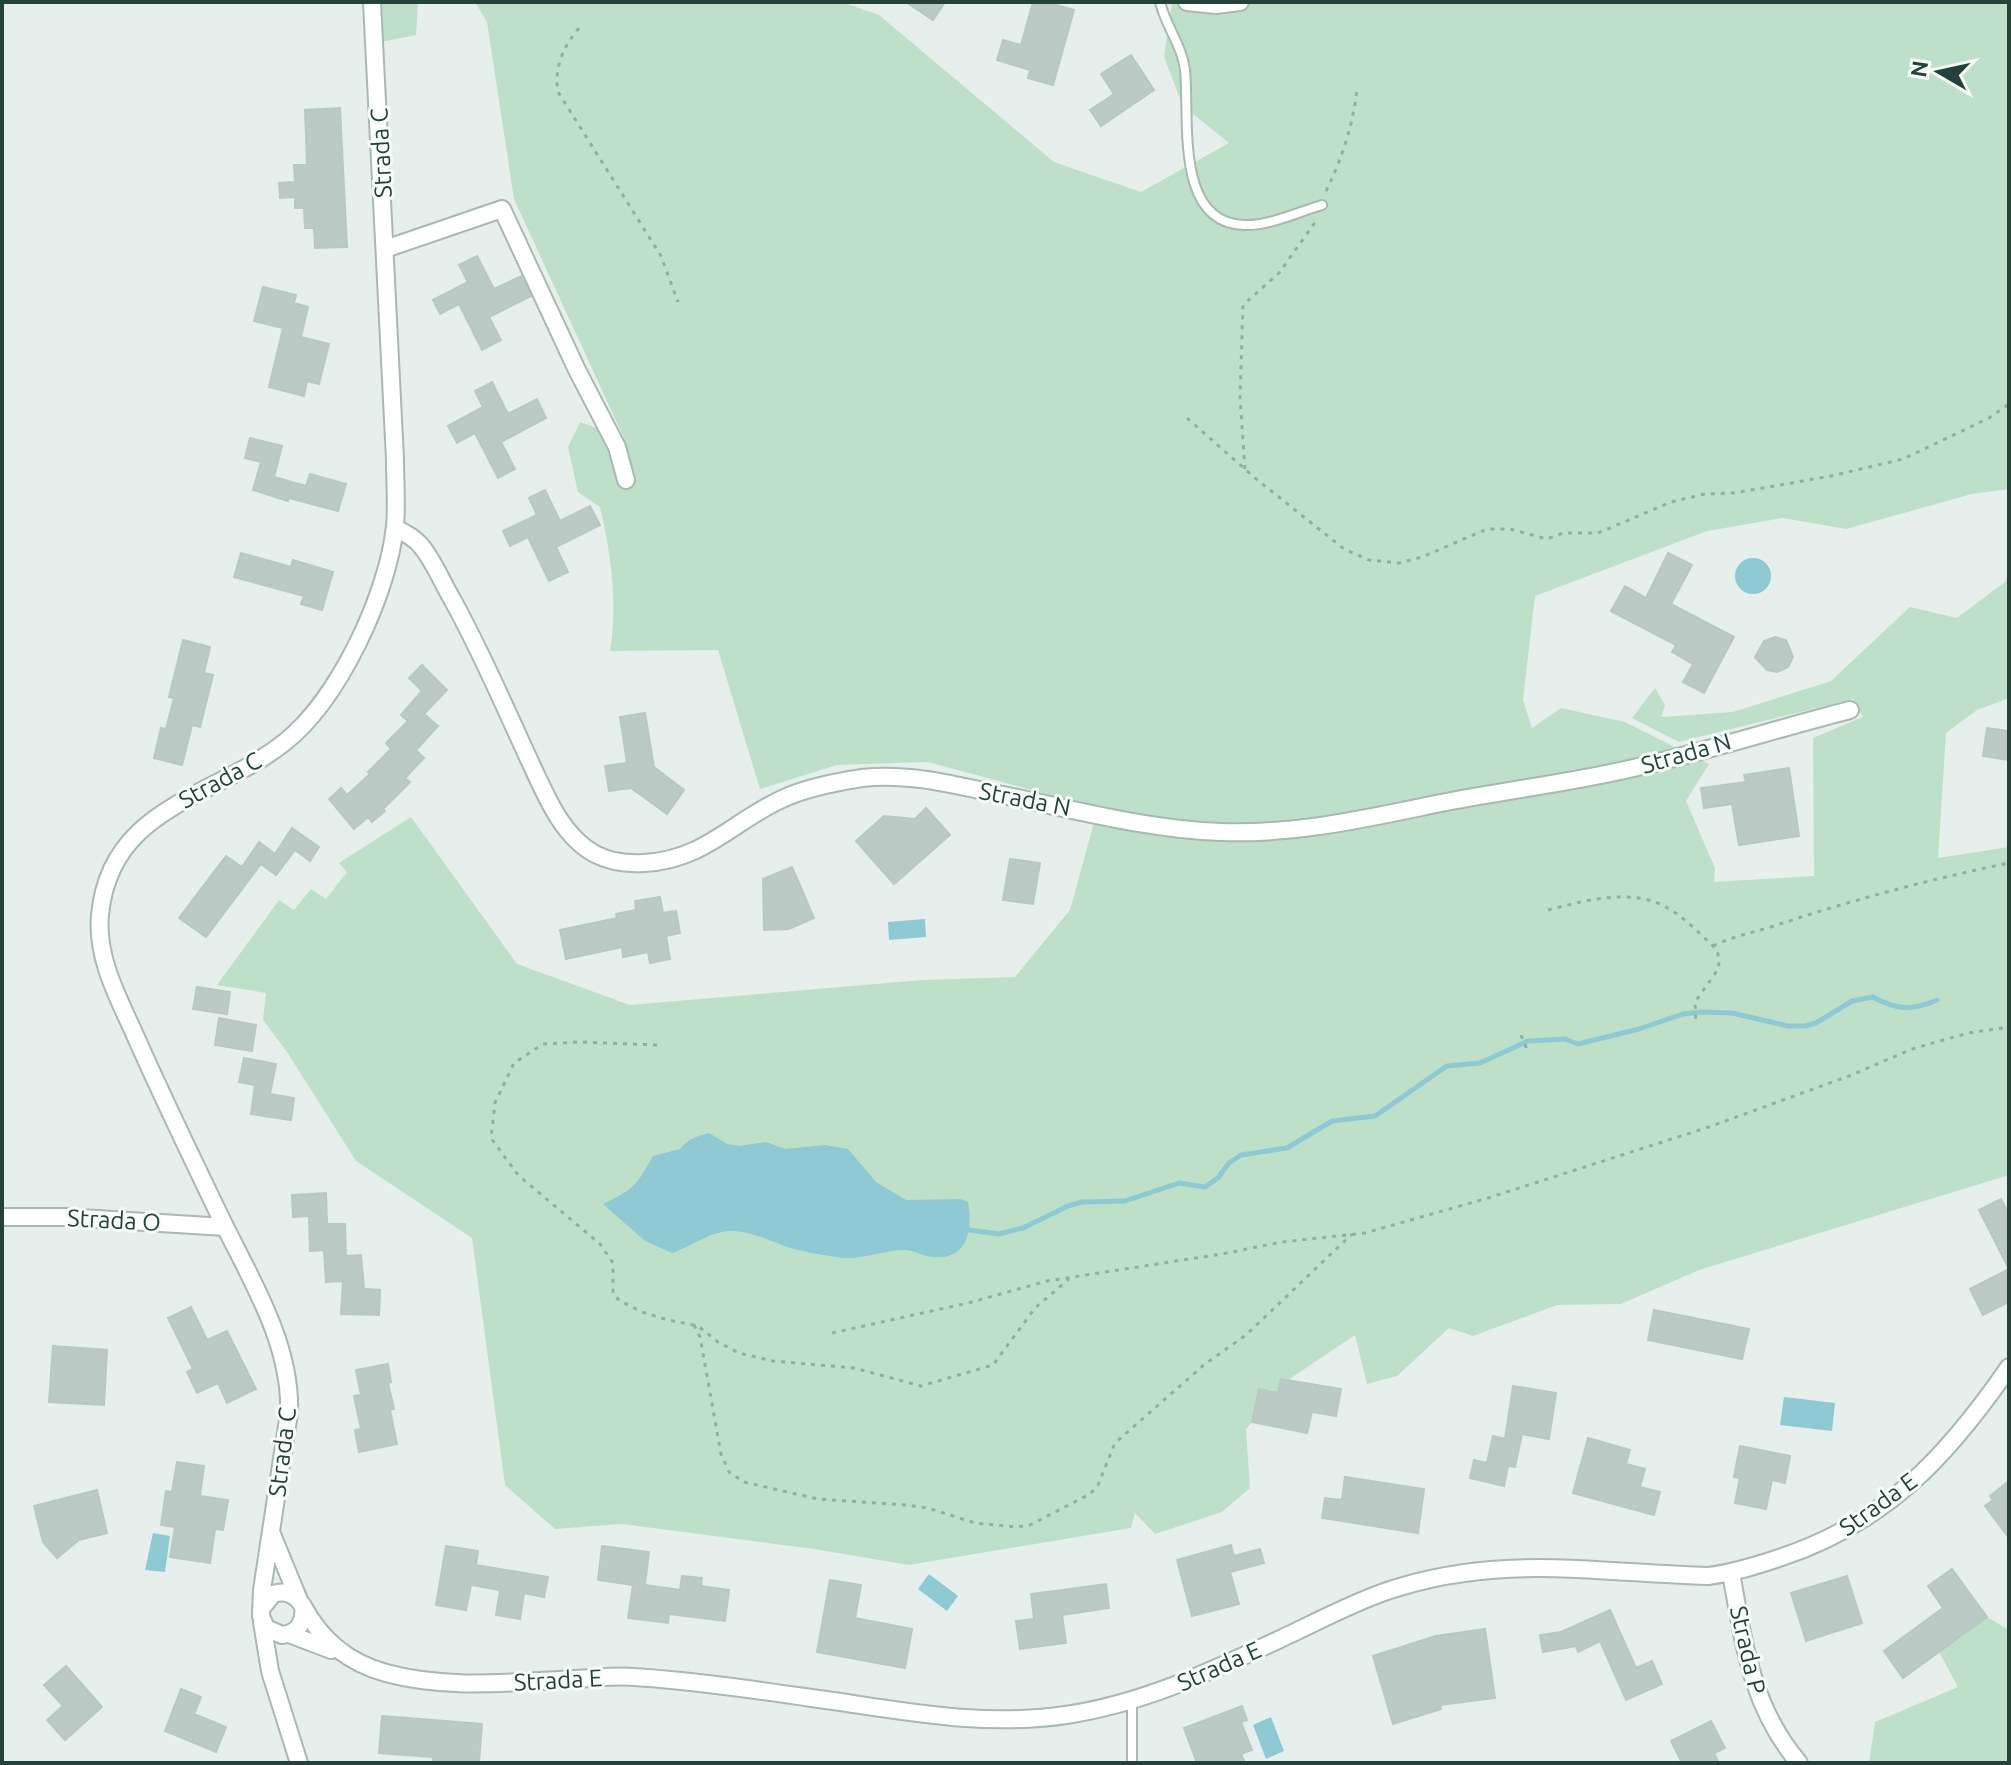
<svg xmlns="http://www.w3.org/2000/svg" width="2011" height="1765" font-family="Ubuntu,sans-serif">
	<rect width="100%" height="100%" fill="#e6efeb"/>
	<path fill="#bfe0c8" d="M 380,2 L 418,2 L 416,35 L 381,42 Z
		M 475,2 L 842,2 L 879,15 L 1054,162 L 1141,192 L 1229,143 L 1183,106 L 1164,57 L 1172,2 L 2009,2 L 2009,489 L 1972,494 L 1846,529 L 1783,518 L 1707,531 L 1535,596 L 1523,700 L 1532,728 L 1561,708 L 1625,722 L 1709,764 L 1686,801 L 1715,868 L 1714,882 L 1814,876 L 1813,738 L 1863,717 L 1853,699 L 1679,742 L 1632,718 L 1655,688 L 1665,705 L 1661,717 L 1733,712 L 1831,681 L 1910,607 L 1957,618 L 2005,582 L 2009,570 L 2009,698 L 1977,710 L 1946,733 L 1938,858 L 2009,847 L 2009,1175 L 1699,1270 L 1621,1304 L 1557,1305 L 1473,1336 L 1449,1328 L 1397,1376 L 1367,1384 L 1355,1335 L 1288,1380 L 1246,1429 L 1250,1488 L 1222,1512 L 1155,1534 L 1135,1513 L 1131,1528 L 909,1565 L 814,1549 L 622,1524 L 555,1529 L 505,1485 L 472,1238 L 356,1161 L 287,1052 L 263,1020 L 266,993 L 217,985 L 279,900 L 294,910 L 311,889 L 326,899 L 347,872 L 339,863 L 411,817 L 517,964 L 630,1005 L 922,980 L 1015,977 L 1070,910 L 1098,808 L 928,762 L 837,765 L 760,789 L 718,650 L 610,651 C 618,603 611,554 600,507 L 578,492 L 568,447 L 580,422 L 624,438 L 514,199 L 487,22 Z
		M 1987,1617 L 2009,1630 L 2009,1763 L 1869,1763 L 1875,1722 L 1958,1687 L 1939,1652 Z"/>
	<path fill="#8ec9d4" d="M1735 576a18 18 0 1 1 36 0a18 18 0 1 1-36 0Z
		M 925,919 L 926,937 L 889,940 L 888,922 Z
		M 709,1133 L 727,1144 L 739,1146 L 766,1142 L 785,1149 L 825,1145 L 848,1149 L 876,1182 L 906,1200 L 960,1199 L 968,1202 C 973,1229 968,1261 932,1257 C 922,1256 913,1249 903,1250 C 880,1251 859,1261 836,1257 C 822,1255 794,1250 782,1245 C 766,1239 747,1230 729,1231 C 710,1232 690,1247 672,1253 L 645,1241 L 603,1204 C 634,1189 636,1186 653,1156 L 680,1149 C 687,1139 698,1136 709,1133 Z
		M 1784,1397 L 1835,1403 L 1832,1431 L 1780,1425 Z
		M 153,1533 L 170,1536 L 165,1572 L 145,1570 Z
		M 929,1574 L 958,1596 L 947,1611 L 918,1589 Z
		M 1271,1717 L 1284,1751 L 1266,1759 L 1253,1725 Z"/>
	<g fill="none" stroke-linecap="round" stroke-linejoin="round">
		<path stroke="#8ec9d4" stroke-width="5" d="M 969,1230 L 999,1234 L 1023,1228 L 1068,1206 L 1082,1202 L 1125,1201 L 1179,1183 L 1205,1187 L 1218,1178 L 1229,1163 L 1241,1155 L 1287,1148 L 1332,1121 L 1375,1116 L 1447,1066 L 1480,1063 L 1528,1041 L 1565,1039 L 1578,1044 L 1639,1029 L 1683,1014 L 1701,1012 L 1732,1013 L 1788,1026 L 1805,1026 L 1816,1023 L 1852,1001 L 1873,997 C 1897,1010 1912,1011 1937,1000"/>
	</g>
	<path fill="#bbcac4" stroke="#b8c9c2" stroke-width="2" d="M 906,2 L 945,2 L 933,20 Z
		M 1033,2 L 1046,2 L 1074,10 L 1053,85 L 1028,78 L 1030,70 L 997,60 L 1003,40 L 1021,45 Z
		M 1131,55 L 1154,90 L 1101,126 L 1090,110 L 1114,94 L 1101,74 Z
		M 340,108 L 347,247 L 315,248 L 314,228 L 305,228 L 304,208 L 295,208 L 295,197 L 280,198 L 279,183 L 295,182 L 294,165 L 307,165 L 305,110 Z
		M 477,256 L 494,289 L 521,276 L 531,296 L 489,317 L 501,340 L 482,350 L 459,304 L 440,314 L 433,300 L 468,282 L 459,265 Z
		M 263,287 L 296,295 L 294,303 L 308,307 L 301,337 L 329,344 L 319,384 L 307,381 L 304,396 L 269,387 L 283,328 L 254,321 Z
		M 492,382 L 508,414 L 537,399 L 546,418 L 501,442 L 515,469 L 498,478 L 475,433 L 457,443 L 448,426 L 483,407 L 475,391 Z
		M 250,438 L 282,446 L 274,477 L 306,486 L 310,474 L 346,484 L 338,511 L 289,498 L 288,501 L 253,490 L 261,462 L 245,458 Z
		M 545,490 L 560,521 L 590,506 L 600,525 L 556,547 L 568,572 L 549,581 L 528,537 L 510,546 L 503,531 L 537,515 L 529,498 Z
		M 241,553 L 291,567 L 293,560 L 333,572 L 322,610 L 301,604 L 304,596 L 234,577 Z
		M 1668,553 L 1692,565 L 1671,604 L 1734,637 L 1704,693 L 1683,682 L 1693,664 L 1672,652 L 1676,645 L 1611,611 L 1625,586 L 1646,598 Z
		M 1775,637 L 1786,640 L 1793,657 L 1788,667 L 1777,672 L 1767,670 L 1755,657 L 1764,641 Z
		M 183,640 L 210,647 L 204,673 L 213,675 L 200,727 L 192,725 L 182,765 L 154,758 L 161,728 L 166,729 L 174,698 L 169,697 Z
		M 422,665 L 447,690 L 424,714 L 438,726 L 416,750 L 424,758 L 405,778 L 410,782 L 383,809 L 385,811 L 372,822 L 368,817 L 354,829 L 329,799 L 341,788 L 347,795 L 370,774 L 368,772 L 391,749 L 386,743 L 408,721 L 401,715 L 422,691 L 409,678 Z
		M 645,713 L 654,767 L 684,790 L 667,814 L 631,788 L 609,791 L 605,766 L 627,763 L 620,717 Z
		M 1987,728 L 2009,731 L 2009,760 L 1983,756 Z
		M 1789,768 L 1799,836 L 1739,845 L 1732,804 L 1704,808 L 1701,788 L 1746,782 L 1744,775 Z
		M 926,808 L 950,835 L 894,884 L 856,841 L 884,816 L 915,819 Z
		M 292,828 L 319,847 L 310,861 L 295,850 L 276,875 L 261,864 L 206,937 L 179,918 L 226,856 L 242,867 L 259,842 L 275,854 Z
		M 1010,859 L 1040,863 L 1033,904 L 1003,900 Z
		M 792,867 L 814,918 L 789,929 L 764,930 L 763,879 Z
		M 660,897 L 663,913 L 676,911 L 680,933 L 666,936 L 670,959 L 650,963 L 648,952 L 623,957 L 622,947 L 566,959 L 560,930 L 617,918 L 616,914 L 636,910 L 635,901 Z
		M 197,987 L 230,992 L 227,1014 L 193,1009 Z
		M 219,1018 L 256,1025 L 252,1051 L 215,1045 Z
		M 244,1058 L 276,1064 L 270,1094 L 294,1098 L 291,1120 L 251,1114 L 255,1085 L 239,1082 Z
		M 326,1193 L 327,1224 L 345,1224 L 346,1256 L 361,1255 L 364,1289 L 380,1290 L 379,1315 L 341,1314 L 343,1281 L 326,1282 L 324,1250 L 310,1251 L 309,1216 L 293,1217 L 292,1195 Z
		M 2001,1199 L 2009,1214 L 2009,1269 L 1979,1210 Z
		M 2009,1269 L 2009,1302 L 1983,1315 L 1970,1289 Z
		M 191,1307 L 207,1340 L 227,1331 L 256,1389 L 227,1403 L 218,1383 L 197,1393 L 187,1372 L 193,1369 L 168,1318 Z
		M 1654,1310 L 1749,1329 L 1742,1359 L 1648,1340 Z
		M 53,1346 L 107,1350 L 104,1405 L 49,1402 Z
		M 388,1364 L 391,1382 L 388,1383 L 394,1409 L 390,1410 L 397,1444 L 359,1452 L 355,1430 L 361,1429 L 354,1396 L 361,1395 L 356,1370 Z
		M 1281,1379 L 1341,1389 L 1336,1416 L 1312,1412 L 1307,1433 L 1252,1422 L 1259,1389 L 1278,1393 Z
		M 1513,1386 L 1556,1393 L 1549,1439 L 1522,1434 L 1515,1467 L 1508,1466 L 1504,1486 L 1470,1478 L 1474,1460 L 1487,1463 L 1493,1436 L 1505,1439 Z
		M 1588,1438 L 1630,1450 L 1626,1464 L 1645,1469 L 1640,1487 L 1660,1492 L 1654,1515 L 1573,1493 Z
		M 1740,1446 L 1790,1456 L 1785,1483 L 1772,1480 L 1766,1509 L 1735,1503 L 1740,1478 L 1734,1477 Z
		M 177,1462 L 204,1466 L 200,1496 L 228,1500 L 223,1530 L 215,1529 L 210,1563 L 170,1557 L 175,1527 L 161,1525 L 166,1491 L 172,1492 Z
		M 1345,1477 L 1424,1489 L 1418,1533 L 1322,1518 L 1325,1498 L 1342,1500 Z
		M 2009,1481 L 2009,1538 L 1985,1506 L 1993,1500 L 1990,1496 Z
		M 97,1490 L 107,1533 L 79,1540 L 57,1558 L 43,1542 L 34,1506 Z
		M 1231,1545 L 1234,1556 L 1260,1549 L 1264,1563 L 1230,1572 L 1239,1604 L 1192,1616 L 1177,1560 Z
		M 446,1546 L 478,1551 L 476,1565 L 548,1577 L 544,1597 L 524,1593 L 520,1619 L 496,1615 L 500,1590 L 471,1585 L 466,1610 L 436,1605 Z
		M 602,1546 L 649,1552 L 645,1585 L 680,1590 L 682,1576 L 702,1578 L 701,1586 L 729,1590 L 725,1621 L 669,1614 L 668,1623 L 628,1618 L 633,1585 L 598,1580 Z
		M 1952,1569 L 1987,1617 L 1903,1678 L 1884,1651 L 1943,1608 L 1928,1586 Z
		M 1847,1576 L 1862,1623 L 1806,1641 L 1791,1593 Z
		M 830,1580 L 861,1585 L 855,1618 L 912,1629 L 905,1668 L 817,1652 Z
		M 1106,1584 L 1109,1608 L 1062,1615 L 1066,1643 L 1020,1649 L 1016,1621 L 1034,1619 L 1031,1594 Z
		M 1610,1610 L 1636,1668 L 1652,1661 L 1662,1684 L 1626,1700 L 1600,1641 L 1578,1652 L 1576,1646 L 1543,1652 L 1540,1635 L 1561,1632 Z
		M 1485,1629 L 1495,1698 L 1440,1705 L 1441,1709 L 1393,1724 L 1373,1656 L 1436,1636 Z
		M 66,1666 L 102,1707 L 65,1740 L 47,1720 L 63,1706 L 44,1685 Z
		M 181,1689 L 201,1697 L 194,1714 L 226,1727 L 216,1752 L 165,1731 Z
		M 1242,1706 L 1247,1720 L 1241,1722 L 1252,1750 L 1241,1754 L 1245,1763 L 1197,1763 L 1184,1728 Z
		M 382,1716 L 482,1724 L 479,1763 L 433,1763 L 433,1757 L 379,1753 Z
		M 1711,1721 L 1725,1748 L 1714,1753 L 1719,1763 L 1682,1763 L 1671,1741 Z"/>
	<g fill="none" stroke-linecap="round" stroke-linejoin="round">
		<defs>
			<path id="service" d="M 1160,2 C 1166,27 1182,45 1185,70 C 1190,118 1174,223 1244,225 C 1269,226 1298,212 1322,205
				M 1132,1701 L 1132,1763"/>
			<path id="minor" d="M 1187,2 L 1216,5 L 1240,2
				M 385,249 L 502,209 L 577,370 L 617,447 L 626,480
				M 395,528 C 405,533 415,538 422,547 C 434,562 442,582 452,599 C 482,653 506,710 532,766 C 547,798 563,837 595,854 C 610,862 627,864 644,863 C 703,860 731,823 780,800 C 804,788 836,782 862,778 C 904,773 947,783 988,792 C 1064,807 1142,829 1221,832 C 1298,835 1372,817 1446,802 C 1507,790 1569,783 1629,769 C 1704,752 1776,729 1850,710
				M 2,1217 L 65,1217 L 225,1227
				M 271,1532 L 299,1600
				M 1731,1573 C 1744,1644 1751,1706 1799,1763
				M 303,1606 C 321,1640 349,1663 386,1673 C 448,1690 513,1682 576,1679 C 596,1678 616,1675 635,1677 C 706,1682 776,1693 847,1703 C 920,1714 992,1726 1066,1715 C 1147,1703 1220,1667 1293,1633 C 1324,1618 1355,1602 1387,1591 C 1499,1553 1595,1573 1708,1576 C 1733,1573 1755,1566 1779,1558 C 1886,1523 1947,1457 2009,1367
				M 261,1609 L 273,1594 C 286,1590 295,1594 303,1606 C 305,1621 299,1633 282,1635 L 266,1628 L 261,1616 L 262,1590 L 289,1413 C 292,1341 246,1272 217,1210 C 189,1152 161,1094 135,1035 C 118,997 96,958 100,915 C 110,806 215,798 285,742 C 339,699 388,594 395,526 C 397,504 395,481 395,459 L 372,2
				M 262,1622 L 270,1671 L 299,1763
				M 289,1634 L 331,1650"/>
		</defs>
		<use href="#service" stroke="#a8b8b2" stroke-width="12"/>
		<use href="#minor" stroke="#a8b8b2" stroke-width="20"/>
		<path stroke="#86b3a5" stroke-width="3" stroke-dasharray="4 6" stroke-linecap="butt" d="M 579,28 C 563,47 554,67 558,92 L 661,256 L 678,302
			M 1326,191 C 1342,159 1353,125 1357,89
			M 1187,418 L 1255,478 L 1344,549 L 1369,560 L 1399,563 L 1422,557 L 1487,529 L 1510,529 L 1547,539 L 1563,533 L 1598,533 L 1671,502 L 1705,494 L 1734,493 L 1831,476 L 1903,459 L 1989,418 L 2009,404
			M 1245,469 L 1240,398 L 1243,305 L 1279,273 L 1316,221
			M 1548,910 C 1583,901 1630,888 1664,906 C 1682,915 1698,932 1713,946 L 1718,954 L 1719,968 L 1695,1002 L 1696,1024
			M 1713,946 C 1734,936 1755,932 1777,925 C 1852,900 1931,879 2009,863
			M 1521,1035 L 1528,1052
			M 657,1045 L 578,1042 L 543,1044 L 514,1063 L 495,1103 L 491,1138 L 518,1175 L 600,1244 L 613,1263 L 613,1294 L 620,1301 L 642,1312 L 668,1320 L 698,1326 L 718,1342 L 739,1353 L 773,1361 L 854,1368 L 921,1386 L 993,1365 L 1035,1308 L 1069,1279
			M 694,1325 L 700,1337 L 721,1454 L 729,1472 L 744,1482 L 818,1499 L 906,1505 L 928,1508 L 975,1523 L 1017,1527 L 1030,1525 L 1090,1494 L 1098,1485 L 1115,1443 L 1205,1364 L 1246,1335 L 1352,1234
			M 832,1333 L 968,1303 L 1047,1281 L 1222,1254 L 1282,1242 L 1365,1233 L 1488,1198 L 1706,1128 L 1849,1076 L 1912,1049 L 1968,1033 L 2009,1027"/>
		<use href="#service" stroke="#fff" stroke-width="8"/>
		<use href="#minor" stroke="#fff" stroke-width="16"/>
	</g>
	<g text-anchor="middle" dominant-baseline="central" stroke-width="6" stroke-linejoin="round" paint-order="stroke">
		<g font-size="24" fill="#24423a" stroke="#f7fbf9">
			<text transform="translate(381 153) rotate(-93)">Strada C</text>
			<text transform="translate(1686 753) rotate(-16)">Strada N</text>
			<text transform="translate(220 780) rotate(-29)">Strada C</text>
			<text transform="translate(1025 799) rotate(11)">Strada N</text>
			<text transform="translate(114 1220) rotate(3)">Strada O</text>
			<text transform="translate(282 1452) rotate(-83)">Strada C</text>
			<text transform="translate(1878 1504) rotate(-36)">Strada E</text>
			<text transform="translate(1748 1650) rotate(77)">Strada P</text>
			<text transform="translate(1219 1666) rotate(-24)">Strada E</text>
			<text transform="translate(558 1680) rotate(-3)">Strada E</text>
		</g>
	</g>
	<rect width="2011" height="1765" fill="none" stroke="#24423a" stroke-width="8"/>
	<g transform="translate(1939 72) rotate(279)" stroke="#f7fbf9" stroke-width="6" paint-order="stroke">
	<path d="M0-6L14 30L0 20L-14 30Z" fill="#24423a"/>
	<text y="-12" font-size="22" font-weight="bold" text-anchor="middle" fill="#24423a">N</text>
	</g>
</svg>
